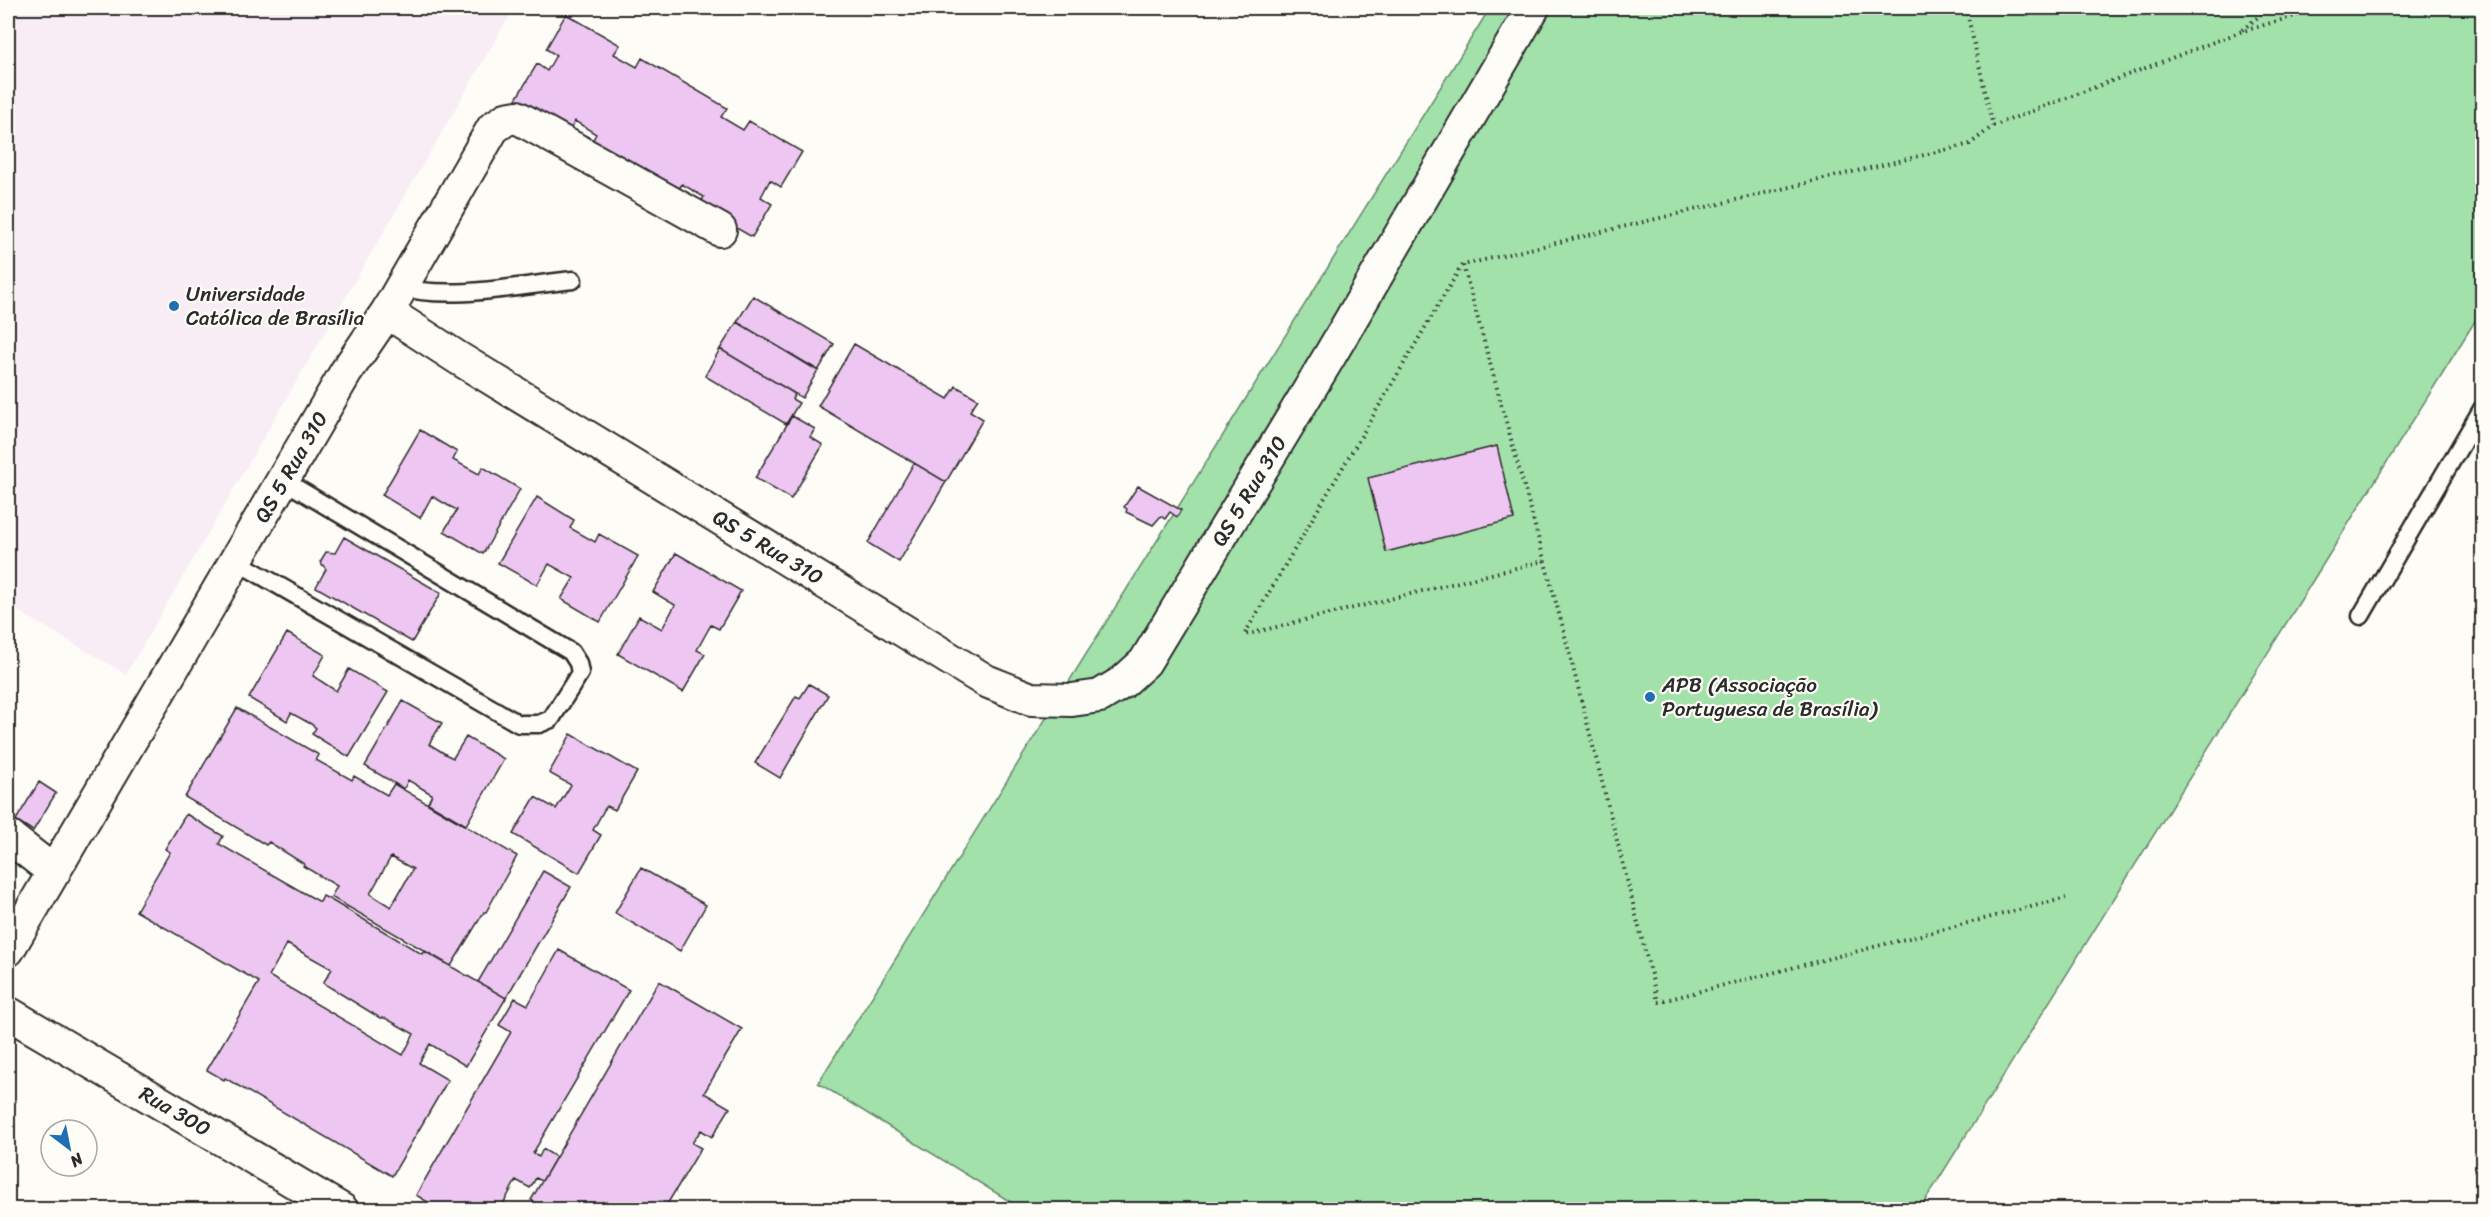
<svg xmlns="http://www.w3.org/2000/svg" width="2490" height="1217" font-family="Sriracha,sans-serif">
	<rect width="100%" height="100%" fill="#fdfcf7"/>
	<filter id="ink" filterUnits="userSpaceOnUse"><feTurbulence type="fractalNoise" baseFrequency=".0167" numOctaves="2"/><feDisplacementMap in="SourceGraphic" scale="12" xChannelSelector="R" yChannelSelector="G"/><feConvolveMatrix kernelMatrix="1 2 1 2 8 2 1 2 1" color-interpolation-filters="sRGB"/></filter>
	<g filter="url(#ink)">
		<path fill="#f8ecf5" d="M 8,8 L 514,8 L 126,674 L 8,605 Z"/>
		<path fill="#a2e1aa" stroke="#66866a" stroke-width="1.5" d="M 1490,8 L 2482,8 L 2482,310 L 1920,1209 L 1022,1209 L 818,1083 Z"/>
		<path fill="#edc7f1" stroke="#2b2b2b" stroke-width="1.5" fill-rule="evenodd" d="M 566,14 L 620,45 L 614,54 L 637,67 L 642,58 L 727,108 L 721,117 L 743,130 L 749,121 L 802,152 L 781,187 L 770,180 L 761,197 L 772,204 L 752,237 L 698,206 L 704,197 L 682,184 L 676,194 L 591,143 L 596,134 L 575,121 L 570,131 L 516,99 L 537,64 L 547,71 L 556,55 L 546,49 Z
			M 753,296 L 834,344 L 818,371 L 737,322 Z
			M 737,322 L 818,370 L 802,398 L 720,349 Z
			M 854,344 L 948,399 L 956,386 L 978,399 L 970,411 L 983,419 L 946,482 L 818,406 Z
			M 720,349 L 795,394 L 792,399 L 799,403 L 786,424 L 705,376 Z
			M 792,416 L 815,429 L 810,437 L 823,445 L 791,499 L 755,478 Z
			M 420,430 L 457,452 L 453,460 L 479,474 L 483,467 L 520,489 L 483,554 L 444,531 L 457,510 L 449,506 L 432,496 L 420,518 L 382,495 Z
			M 1497,446 L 1514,519 L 1386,552 L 1368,478 Z
			M 914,463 L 946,482 L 899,562 L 868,543 Z
			M 1138,486 L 1181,510 L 1177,517 L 1170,512 L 1165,519 L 1161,516 L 1153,525 L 1126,512 L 1127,509 L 1124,507 Z
			M 537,497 L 574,520 L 570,528 L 595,542 L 599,534 L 638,556 L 600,622 L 561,599 L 574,578 L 549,564 L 537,585 L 498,563 Z
			M 344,537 L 441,593 L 412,642 L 316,587 L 326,569 L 320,562 L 326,552 L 335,553 Z
			M 676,553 L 741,591 L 719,629 L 711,625 L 708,630 L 697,650 L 705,654 L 683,692 L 618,654 L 639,616 L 662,629 L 675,605 L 653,592 Z
			M 287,633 L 325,655 L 313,676 L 336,691 L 349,669 L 388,692 L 349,757 L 312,734 L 316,728 L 311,724 L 291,713 L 287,721 L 249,698 Z
			M 809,684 L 828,695 L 780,778 L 755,763 L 796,696 L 800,698 Z
			M 403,701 L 442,723 L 429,744 L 447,755 L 453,758 L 466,737 L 504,759 L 466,825 L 428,803 L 432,794 L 428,792 L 408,780 L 404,789 L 365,766 Z
			M 237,708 L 319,755 L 316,760 L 352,780 L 354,776 L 387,795 L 394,784 L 517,856 L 486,912 L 484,912 L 451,966 L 331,897 L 337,886 L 303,866 L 304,864 L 269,842 L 266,845 L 185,797 ZM 391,857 L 413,869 L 391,907 L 370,894 Z
			M 571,734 L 637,772 L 615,810 L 607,806 L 604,810 L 593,830 L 601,835 L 579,873 L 513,834 L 535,797 L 556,809 L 571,785 L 549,773 Z
			M 39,782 L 56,793 L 33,831 L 16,820 Z
			M 186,814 L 223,836 L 219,844 L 304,893 L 320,902 L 323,896 L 329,899 L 422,954 L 424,951 L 506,998 L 466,1066 L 430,1044 L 419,1063 L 448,1080 L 392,1176 L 225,1078 L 224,1080 L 207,1070 L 259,982 L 136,911 L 170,852 L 165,849 ZM 287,944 L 332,969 L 323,983 L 380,1018 L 385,1018 L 414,1034 L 403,1055 L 269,976 Z
			M 641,868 L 706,905 L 680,951 L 615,913 Z
			M 543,871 L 571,887 L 506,998 L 478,982 Z
			M 559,950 L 629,990 L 533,1153 L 539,1157 L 543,1149 L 556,1157 L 542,1181 L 536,1178 L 530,1188 L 516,1180 L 500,1210 L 441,1210 L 416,1195 L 511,1032 L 499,1025 L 515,998 L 528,1005 Z
			M 659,981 L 742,1029 L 704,1093 L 730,1108 L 712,1137 L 701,1130 L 692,1143 L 701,1148 L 666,1206 L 669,1210 L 547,1210 L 531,1200 Z"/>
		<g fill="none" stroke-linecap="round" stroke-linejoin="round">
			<defs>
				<path id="lane" d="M 401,287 C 449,301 523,285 573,280
					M 236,561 L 519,724 L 539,724 L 551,719 L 580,673 L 578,663 L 571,652 L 283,480
					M 2361,616 L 2482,409"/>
				<path id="street" d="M 387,312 L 493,128 L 506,119 L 517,117 L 720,230
					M 8,836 L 54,872
					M 8,950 L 346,372 L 387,312 L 458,358 L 986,681 L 1031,699 L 1072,700 L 1100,696 L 1123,682 L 1145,662 L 1329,357 L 1533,8
					M 8,1013 L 342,1210"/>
			</defs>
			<use href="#lane" stroke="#2b2b2b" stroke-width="21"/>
			<use href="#street" stroke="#2b2b2b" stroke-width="36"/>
			<path stroke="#2b2b2b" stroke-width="4" stroke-dasharray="1.5 4.5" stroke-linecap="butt" d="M 1966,8 L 1993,126 L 1970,144 L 1463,265 L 1563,628 L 1658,1002 L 2066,898
				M 2242,30 L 2269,8
				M 1993,126 L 2240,32 L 2322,8
				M 1462,265 L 1244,635 L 1544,561"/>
			<use href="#lane" stroke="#fdfcf7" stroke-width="16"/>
			<use href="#street" stroke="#fdfcf7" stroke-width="32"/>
		</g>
	</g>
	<g fill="#1f6fb2" stroke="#fdfcf7" stroke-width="2">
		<circle cx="174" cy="306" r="6"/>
		<circle cx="1650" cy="697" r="6"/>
	</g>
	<g text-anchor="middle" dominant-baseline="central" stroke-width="4.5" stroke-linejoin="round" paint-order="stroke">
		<g font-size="21" fill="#2b2b2b" stroke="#fdfcf7" text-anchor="start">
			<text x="186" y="294">Universidade<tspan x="186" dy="24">Católica de Brasília</tspan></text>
			<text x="1662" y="685">APB (Associação<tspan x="1662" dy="24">Portuguesa de Brasília)</tspan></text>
		</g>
		<g font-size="21" fill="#2b2b2b" stroke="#fdfcf7">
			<text transform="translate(291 467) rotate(-60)">QS 5 Rua 310</text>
			<text transform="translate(1249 491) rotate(-59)">QS 5 Rua 310</text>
			<text transform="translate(768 547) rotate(31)">QS 5 Rua 310</text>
			<text transform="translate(175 1111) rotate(30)">Rua 300</text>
		</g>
	</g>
	<rect width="2490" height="1217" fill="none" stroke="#fdfcf7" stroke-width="30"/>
	<rect x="15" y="15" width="2460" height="1187" fill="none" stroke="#2b2b2b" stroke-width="2" filter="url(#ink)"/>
	<g transform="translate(69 1148) rotate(148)"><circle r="28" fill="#fdfcf7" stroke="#a9a8a5" stroke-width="1.5"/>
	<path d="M0-4.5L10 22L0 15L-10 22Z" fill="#1f6fb2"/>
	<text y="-9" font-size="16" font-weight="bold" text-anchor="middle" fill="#2b2b2b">N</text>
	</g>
</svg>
